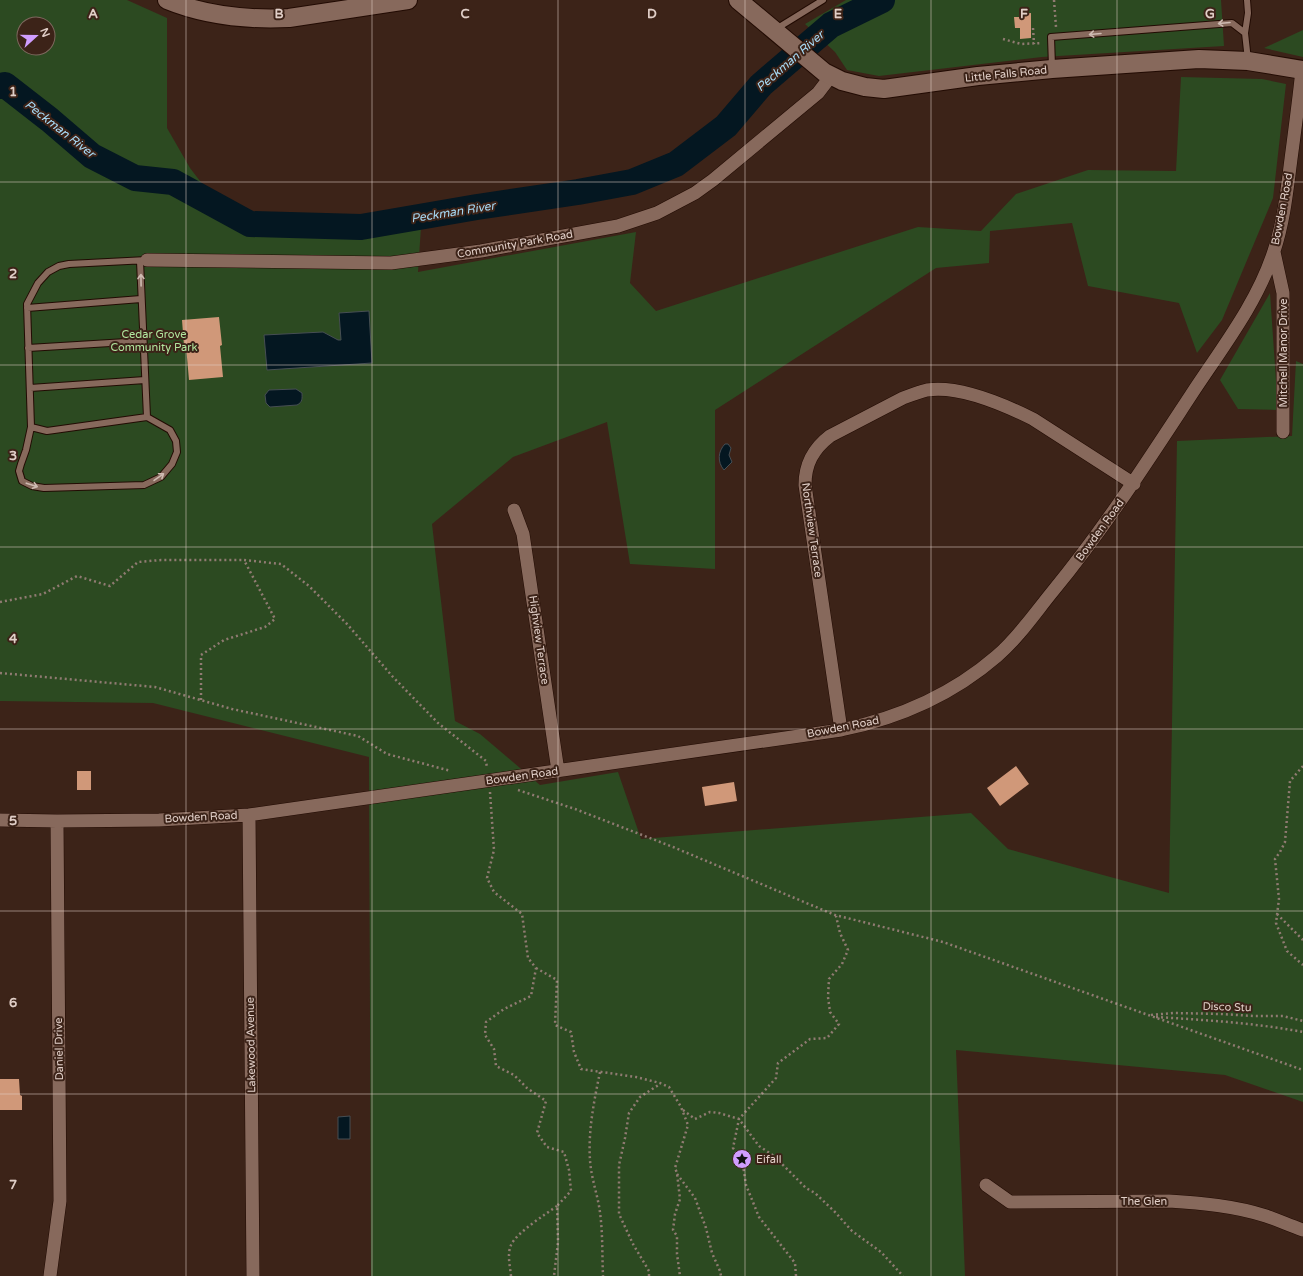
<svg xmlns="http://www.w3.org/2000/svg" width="1303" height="1276" font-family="'Varela Round',sans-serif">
	<rect width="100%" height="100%" fill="#3c2318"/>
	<path fill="#2c4a21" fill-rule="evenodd" d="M 0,0 L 127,0 L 167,18 L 167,128 L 190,168 L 213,198 L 257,215 L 375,217 L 422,212 L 418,272 L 636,232 L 630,283 L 656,311 L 918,227 L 981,231 L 1016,194 L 1088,170 L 1176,171 L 1181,77 L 1262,79 L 1286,84 L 1273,198 L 1222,320 L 1197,353 L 1179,303 L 1088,286 L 1072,223 L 990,231 L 989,263 L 936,268 L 715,410 L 715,569 L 630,564 L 607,422 L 513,457 L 432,524 L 455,721 L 480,734 L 540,785 L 618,772 L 641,839 L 971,813 L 1008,849 L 1169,893 L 1177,441 L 1292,436 L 1296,361 L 1303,364 L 1303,1102 L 1225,1075 L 956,1050 L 965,1276 L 371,1276 L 369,757 L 153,703 L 0,701 ZM 24,24 L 48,24 L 48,48 L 24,48 Z
		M 846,0 L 1221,0 L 1224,46 L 1042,57 L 879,76 L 847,70 L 835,52 L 805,24 Z
		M 1303,30 L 1303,57 L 1264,48 Z
		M 1270,293 L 1278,410 L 1238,409 L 1220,380 Z"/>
	<path fill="#041721" stroke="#464e53" d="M 369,311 L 372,363 L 267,370 L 264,335 L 323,332 L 338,340 L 341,340 L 339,313 Z
		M 296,389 L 302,393 C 302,398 303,402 297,405 L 270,407 L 266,403 L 265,395 L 269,390 Z
		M 725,444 L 728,444 L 731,448 L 729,455 L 732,462 L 724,470 C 717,462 718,451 725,444 Z
		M 350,1116 L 350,1139 L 338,1139 L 338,1117 Z"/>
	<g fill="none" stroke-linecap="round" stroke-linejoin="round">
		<path stroke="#041721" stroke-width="26" d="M 0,86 L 5,85 L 50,120 L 92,156 L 135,178 L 173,182 L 250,224 L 361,227 L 477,207 L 578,192 L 632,182 L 676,164 L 726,126 L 761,85 L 831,25 L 882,0"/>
	</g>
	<path fill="#d09879" d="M 1031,13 L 1031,38 L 1020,39 L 1020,28 L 1015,28 L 1014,17 L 1019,17 L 1019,14 Z
		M 219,317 L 222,345 L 220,346 L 223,377 L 189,380 L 186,346 L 184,346 L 182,320 Z
		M 1016,766 L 1029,784 L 1000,806 L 987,788 Z
		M 77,771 L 91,771 L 91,790 L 77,790 Z
		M 734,782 L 737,801 L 705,806 L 702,787 Z
		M 0,1079 L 19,1079 L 20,1095 L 22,1096 L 22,1110 L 0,1110 Z"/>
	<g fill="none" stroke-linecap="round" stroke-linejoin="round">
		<defs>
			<path id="lane" d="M 776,29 L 823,0
				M 1245,33 L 1248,13 L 1247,0
				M 1052,67 L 1051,37 L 1232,23 L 1245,33 L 1248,60
				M 140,261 L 147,417 L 47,431 L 31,427 L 27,304 L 38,283 L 48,272 L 59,266 L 69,264 L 147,260
				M 27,308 L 141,299
				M 28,348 L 143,341
				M 30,388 L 145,380
				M 31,427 L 26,450 L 21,464 L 19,471 L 22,481 L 32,486 L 44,488 L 144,485 L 161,477 L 172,464 L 177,452 L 176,441 L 170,430 L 147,417"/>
			<path id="street" d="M 1274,252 L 1283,293 L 1283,432
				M 147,260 L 391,263 L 481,251 L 618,226 L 657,213 L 695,193 L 713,180 L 818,93 L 831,76
				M 514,510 L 523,534 L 558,771
				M 841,730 L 805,485 C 805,464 813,449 830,436 L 903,398 C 911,395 919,392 927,390 C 959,385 1005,405 1033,419 L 1134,484
				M 249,815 L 253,1276
				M 0,820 L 57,821 L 159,820 L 249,815 L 841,730 C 899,718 952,695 997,656 C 1019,637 1035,613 1053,591 C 1104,529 1147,462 1191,395 C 1221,349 1257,304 1274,251 C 1284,221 1287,190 1291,159 C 1295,129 1299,99 1302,70
				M 986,1185 L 1010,1202 L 1169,1201 C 1201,1203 1235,1206 1266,1216 C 1278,1220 1291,1226 1303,1230
				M 50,1276 L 60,1201 L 57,821"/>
			<path id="secondary" d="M 167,0 C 206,16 247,20 289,18 L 408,0
				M 738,0 L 824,72 L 842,81 L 865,87 L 884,89 L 978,76 L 1052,69 L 1199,59 L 1248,61 L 1303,70"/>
		</defs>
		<use href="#lane" stroke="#220b03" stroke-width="8"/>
		<use href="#street" stroke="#220b03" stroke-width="14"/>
		<use href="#secondary" stroke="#220b03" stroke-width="20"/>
		<path stroke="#907b72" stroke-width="2.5" stroke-dasharray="2 3" stroke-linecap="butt" d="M 1054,0 L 1056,27
			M 1033,28 L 1034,44
			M 1003,39 L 1021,44 L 1042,43
			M 0,602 L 43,594 L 77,576 L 110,586 L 138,562 L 161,560 L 244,560
			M 0,673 L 155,687 L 232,709 L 358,736 L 387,754 L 451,771
			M 201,700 L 201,655 L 224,640 L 265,627 L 275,619 L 244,560 L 281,564 L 309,586 L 347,624 L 393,677 L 438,723 L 486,761 L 487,768
			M 1303,766 L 1290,781 L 1285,842 L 1280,852 L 1275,859 L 1279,899 L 1276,923 L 1287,951 L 1303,965
			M 518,790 L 575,809 L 673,847 L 835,915 L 943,942 L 1303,1070
			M 490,792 L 494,850 L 487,878 L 494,892 L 522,914 L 528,958 L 536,968 L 531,996 L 504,1009 L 486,1022 L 485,1035 L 494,1049 L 496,1066 L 514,1075 L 527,1088 L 546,1101 L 537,1133 L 547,1147 L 564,1152 L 569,1170 L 571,1191 L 557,1206 L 558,1242 L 554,1276
			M 1277,914 L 1303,940
			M 536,968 L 557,980 L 555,1025 L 571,1032 L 574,1052 L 581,1069 L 636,1077 L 660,1083 L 669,1087 L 681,1107 L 688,1125 L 675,1168 L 677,1173 L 680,1199 L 675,1214 L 673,1230 L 677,1236 L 677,1254 L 680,1276
			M 1151,1015 L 1173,1013 L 1222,1014 L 1253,1016 L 1283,1016 L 1303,1021
			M 1156,1017 C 1206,1020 1255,1023 1303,1032
			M 600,1072 C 594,1101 588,1131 590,1160 C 591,1176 596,1190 599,1206 C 603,1229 602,1253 603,1276
			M 683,1110 L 695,1119 L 710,1112 L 719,1113 L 739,1119 L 759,1146 L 774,1156 L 806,1188 L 815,1193 L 835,1212 L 852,1231 L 881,1252 L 903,1276
			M 677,1174 L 695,1198 L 706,1228 L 712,1253 L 720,1271 L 721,1276
			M 511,1276 C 510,1266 507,1254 511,1245 C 516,1233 546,1214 557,1206
			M 649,1276 L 649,1271 L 633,1244 L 619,1214 L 619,1165 L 625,1138 L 629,1113 L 640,1097 L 660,1084
			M 796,1276 L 795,1263 L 759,1217 L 746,1185 L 742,1159 L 733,1148 L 739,1119 L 776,1078 L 778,1063 L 810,1039 L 827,1038 L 839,1024 L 830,1012 L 828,997 L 829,979 L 842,964 L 848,950 L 840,933 L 836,916"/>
		<use href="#lane" stroke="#87695c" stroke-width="6"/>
		<use href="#street" stroke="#87695c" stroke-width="13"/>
		<use href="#secondary" stroke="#87695c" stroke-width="18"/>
	</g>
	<defs><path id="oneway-shaft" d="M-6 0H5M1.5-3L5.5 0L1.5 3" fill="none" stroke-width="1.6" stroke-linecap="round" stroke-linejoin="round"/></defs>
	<g stroke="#cfbbb2">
		<use href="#oneway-shaft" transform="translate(1224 23) rotate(175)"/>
		<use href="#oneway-shaft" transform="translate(1095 34) rotate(175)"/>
		<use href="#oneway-shaft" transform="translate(141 280) rotate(-91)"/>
		<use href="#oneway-shaft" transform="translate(159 477) rotate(-35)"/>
		<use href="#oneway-shaft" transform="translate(32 485) rotate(18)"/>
	</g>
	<path fill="none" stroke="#e1cfc8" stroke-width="1" stroke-opacity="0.55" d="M 186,0 L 186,1276M 372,0 L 372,1276M 558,0 L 558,1276M 745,0 L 745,1276M 931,0 L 931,1276M 1117,0 L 1117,1276M 0,182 L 1303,182M 0,365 L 1303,365M 0,547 L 1303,547M 0,729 L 1303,729M 0,911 L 1303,911M 0,1094 L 1303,1094"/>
	<defs>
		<symbol id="sight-disc" viewBox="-11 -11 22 22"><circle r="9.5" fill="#d09dfe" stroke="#3c2318"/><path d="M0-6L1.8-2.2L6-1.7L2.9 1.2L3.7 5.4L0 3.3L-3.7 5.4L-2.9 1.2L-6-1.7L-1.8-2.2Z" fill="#111"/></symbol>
	</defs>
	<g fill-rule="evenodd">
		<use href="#sight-disc" x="731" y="1148" width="22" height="22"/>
	</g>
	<g text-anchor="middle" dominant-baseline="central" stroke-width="4" stroke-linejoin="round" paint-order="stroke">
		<g font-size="11" fill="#e1cfc8" stroke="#3c2318">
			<text transform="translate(1006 74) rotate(-6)">Little Falls Road</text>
			<text transform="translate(1282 209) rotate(-79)">Bowden Road</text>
			<text transform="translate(515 244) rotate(-10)">Community Park Road</text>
			<text transform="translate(1283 353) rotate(-90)">Mitchell Manor Drive</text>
			<text transform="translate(812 530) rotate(82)">Northview Terrace</text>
			<text transform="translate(1100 530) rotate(-54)">Bowden Road</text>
			<text transform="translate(539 640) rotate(82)">Highview Terrace</text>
			<text transform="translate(843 727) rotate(-11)">Bowden Road</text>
			<text transform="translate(522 776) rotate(-8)">Bowden Road</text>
			<text transform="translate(201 817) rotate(-3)">Bowden Road</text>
			<text transform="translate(1227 1007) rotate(2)">Disco Stu</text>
			<text transform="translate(251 1045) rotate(-91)">Lakewood Avenue</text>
			<text transform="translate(59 1049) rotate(-91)">Daniel Drive</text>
			<text x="1144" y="1201">The Glen</text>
		</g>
		<g font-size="11" fill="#b1e79f" stroke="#3c2318">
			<text x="154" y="334">Cedar Grove<tspan x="154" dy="13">Community Park</tspan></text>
		</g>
		<g font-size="11" fill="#e1cfc8" stroke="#3c2318" text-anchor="start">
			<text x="756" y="1159">Eifall</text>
		</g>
		<g font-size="12" font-style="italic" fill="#a7dbf7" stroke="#3c2318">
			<text transform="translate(790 61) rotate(-41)">Peckman River</text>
			<text transform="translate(60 129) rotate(38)">Peckman River</text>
			<text transform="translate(453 212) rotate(-9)">Peckman River</text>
		</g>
	</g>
	<g font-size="13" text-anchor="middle" font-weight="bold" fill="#e1cfc8" stroke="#3c2318" stroke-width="4" stroke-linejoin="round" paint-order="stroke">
		<text x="93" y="18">A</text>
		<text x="279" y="18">B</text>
		<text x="465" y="18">C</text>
		<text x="652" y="18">D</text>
		<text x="838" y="18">E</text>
		<text x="1024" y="18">F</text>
		<text x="1210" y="18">G</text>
		<text x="13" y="96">1</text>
		<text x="13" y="278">2</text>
		<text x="13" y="460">3</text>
		<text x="13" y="643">4</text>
		<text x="13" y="825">5</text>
		<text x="13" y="1007">6</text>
		<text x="13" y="1189">7</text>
	</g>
	<g transform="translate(36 36) rotate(69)"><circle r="19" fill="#3c2318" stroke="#7e685e"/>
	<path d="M0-3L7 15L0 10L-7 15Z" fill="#d09dfe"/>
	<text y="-6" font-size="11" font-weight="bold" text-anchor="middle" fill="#e1cfc8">N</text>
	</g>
</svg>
